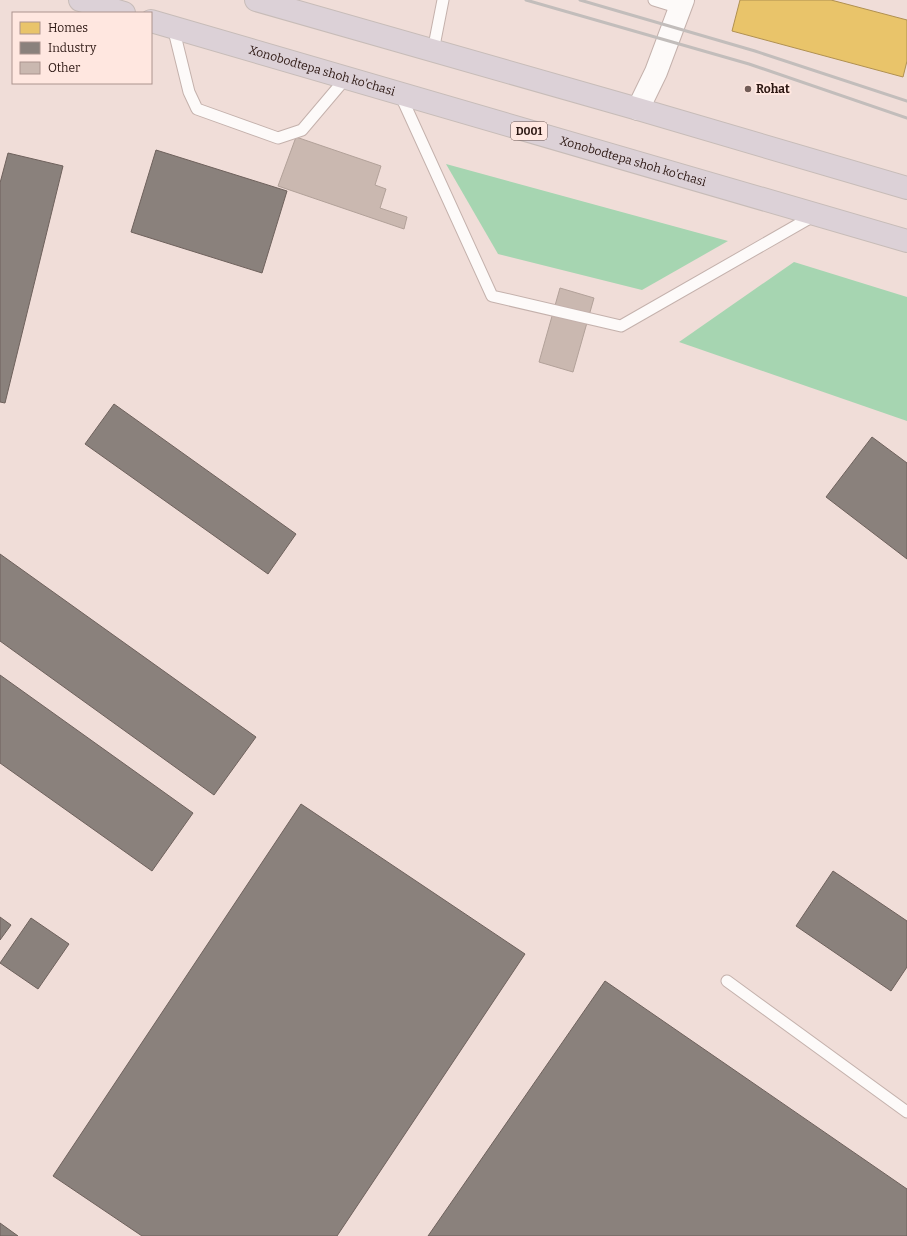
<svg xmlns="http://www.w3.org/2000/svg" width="907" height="1236" font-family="Bitter,serif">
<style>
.green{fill:#a6d5b1}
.homes{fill:#e9c46a;stroke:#b09050}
.industry{fill:#8a817c;stroke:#6e615c}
.building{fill:#cab8b0;stroke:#b2a199}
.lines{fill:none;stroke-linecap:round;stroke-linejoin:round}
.lane-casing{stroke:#c4b1ac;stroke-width:13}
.street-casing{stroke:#c4b1ac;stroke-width:24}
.highway-casing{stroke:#c7bcb8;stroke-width:24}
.lane{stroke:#fdfaf9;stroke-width:11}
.street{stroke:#fdfaf9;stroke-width:22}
.highway{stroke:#dcd1d7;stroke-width:22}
.rail{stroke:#c2bdbb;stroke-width:3}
.poi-dot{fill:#715c57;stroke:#ffe7e0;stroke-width:1.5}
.labels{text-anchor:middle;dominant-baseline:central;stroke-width:4;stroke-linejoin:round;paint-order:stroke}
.shield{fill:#ffe7e0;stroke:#6b5550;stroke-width:1}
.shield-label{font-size:11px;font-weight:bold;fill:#2c1712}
.street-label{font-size:12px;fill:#2c1712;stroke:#ffe7e0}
.poi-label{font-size:12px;font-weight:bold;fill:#2c1712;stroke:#ffe7e0;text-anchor:start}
</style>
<rect width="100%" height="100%" fill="#f0ddd8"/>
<g class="green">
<path d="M 446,164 L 728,241 L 642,290 L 498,254 Z"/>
<path d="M 794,262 L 907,297 L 907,421 L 679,342 Z"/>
</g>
<path class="homes" d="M 740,0 L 831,0 L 907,20 L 907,61 L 903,77 L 732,31 Z"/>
<g class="industry">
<path d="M 156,150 L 287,191 L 262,273 L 131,232 Z"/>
<path d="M 8,153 L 63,166 L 5,403 L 0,402 L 0,183 Z"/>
<path d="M 114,404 L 296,534 L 268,574 L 85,444 Z"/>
<path d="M 872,437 L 907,463 L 907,559 L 826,497 Z"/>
<path d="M 0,554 L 256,737 L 214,795 L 0,641 Z"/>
<path d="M 0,675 L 193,813 L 152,871 L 0,763 Z"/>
<path d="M 301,804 L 525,954 L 337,1236 L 142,1236 L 53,1176 Z"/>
<path d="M 833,871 L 907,921 L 907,967 L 891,991 L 796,926 Z"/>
<path d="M 0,917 L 11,925 L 0,940 Z"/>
<path d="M 31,918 L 69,944 L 38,989 L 0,963 Z"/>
<path d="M 605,981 L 907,1189 L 907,1236 L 428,1236 Z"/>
<path d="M 0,1223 L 18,1236 L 0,1236 Z"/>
</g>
<g class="building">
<path d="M 296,137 L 381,166 L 375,185 L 386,189 L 380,208 L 407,217 L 404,229 L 278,186 Z"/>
<path d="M 560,288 L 594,298 L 573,372 L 539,362 Z"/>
</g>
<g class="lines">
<g class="lane-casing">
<g id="lane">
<path d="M 654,0 L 680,8"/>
<path d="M 173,27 L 189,92 L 197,109 L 278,138 L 302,130 L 346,78"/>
<path d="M 433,51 L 443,0"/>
<path d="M 400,94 L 492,296 L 621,326 L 815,215"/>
<path d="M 727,981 L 907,1112"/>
</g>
</g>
<g class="street-casing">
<path id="street" d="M 638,109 L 656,72 L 683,0"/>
</g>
<g class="highway-casing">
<g id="highway">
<path d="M 80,0 L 124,13"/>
<path d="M 256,0 L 638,109 L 907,188"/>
<path id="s1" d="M 151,21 L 907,241"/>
</g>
</g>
<use href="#lane" class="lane"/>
<use href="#street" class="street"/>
<use href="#highway" class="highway"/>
<g class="rail">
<path d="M 526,0 L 749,64 L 907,118"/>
<path d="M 580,0 L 755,51 L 907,101"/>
</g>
</g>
<circle class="poi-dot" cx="748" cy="89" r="4"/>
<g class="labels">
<rect class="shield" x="511" y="122" width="36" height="18" rx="3"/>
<g class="shield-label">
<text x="529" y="131">D001</text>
</g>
<g class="street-label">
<text stroke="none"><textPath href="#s1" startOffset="178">Xonobodtepa shoh ko'chasi</textPath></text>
<text stroke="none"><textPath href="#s1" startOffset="502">Xonobodtepa shoh ko'chasi</textPath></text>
</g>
<g class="poi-label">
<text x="756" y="89">Rohat</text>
</g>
</g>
<rect x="12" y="12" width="140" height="72" fill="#ffe7e0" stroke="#ab948e"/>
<rect x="20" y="22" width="20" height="12" fill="#e9c46a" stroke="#ab948e"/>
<text x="48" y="32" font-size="12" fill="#2c1712">Homes</text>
<rect x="20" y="42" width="20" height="12" fill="#8a817c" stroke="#ab948e"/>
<text x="48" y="52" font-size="12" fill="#2c1712">Industry</text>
<rect x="20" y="62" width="20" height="12" fill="#cab8b0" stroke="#ab948e"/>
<text x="48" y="72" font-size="12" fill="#2c1712">Other</text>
</svg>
